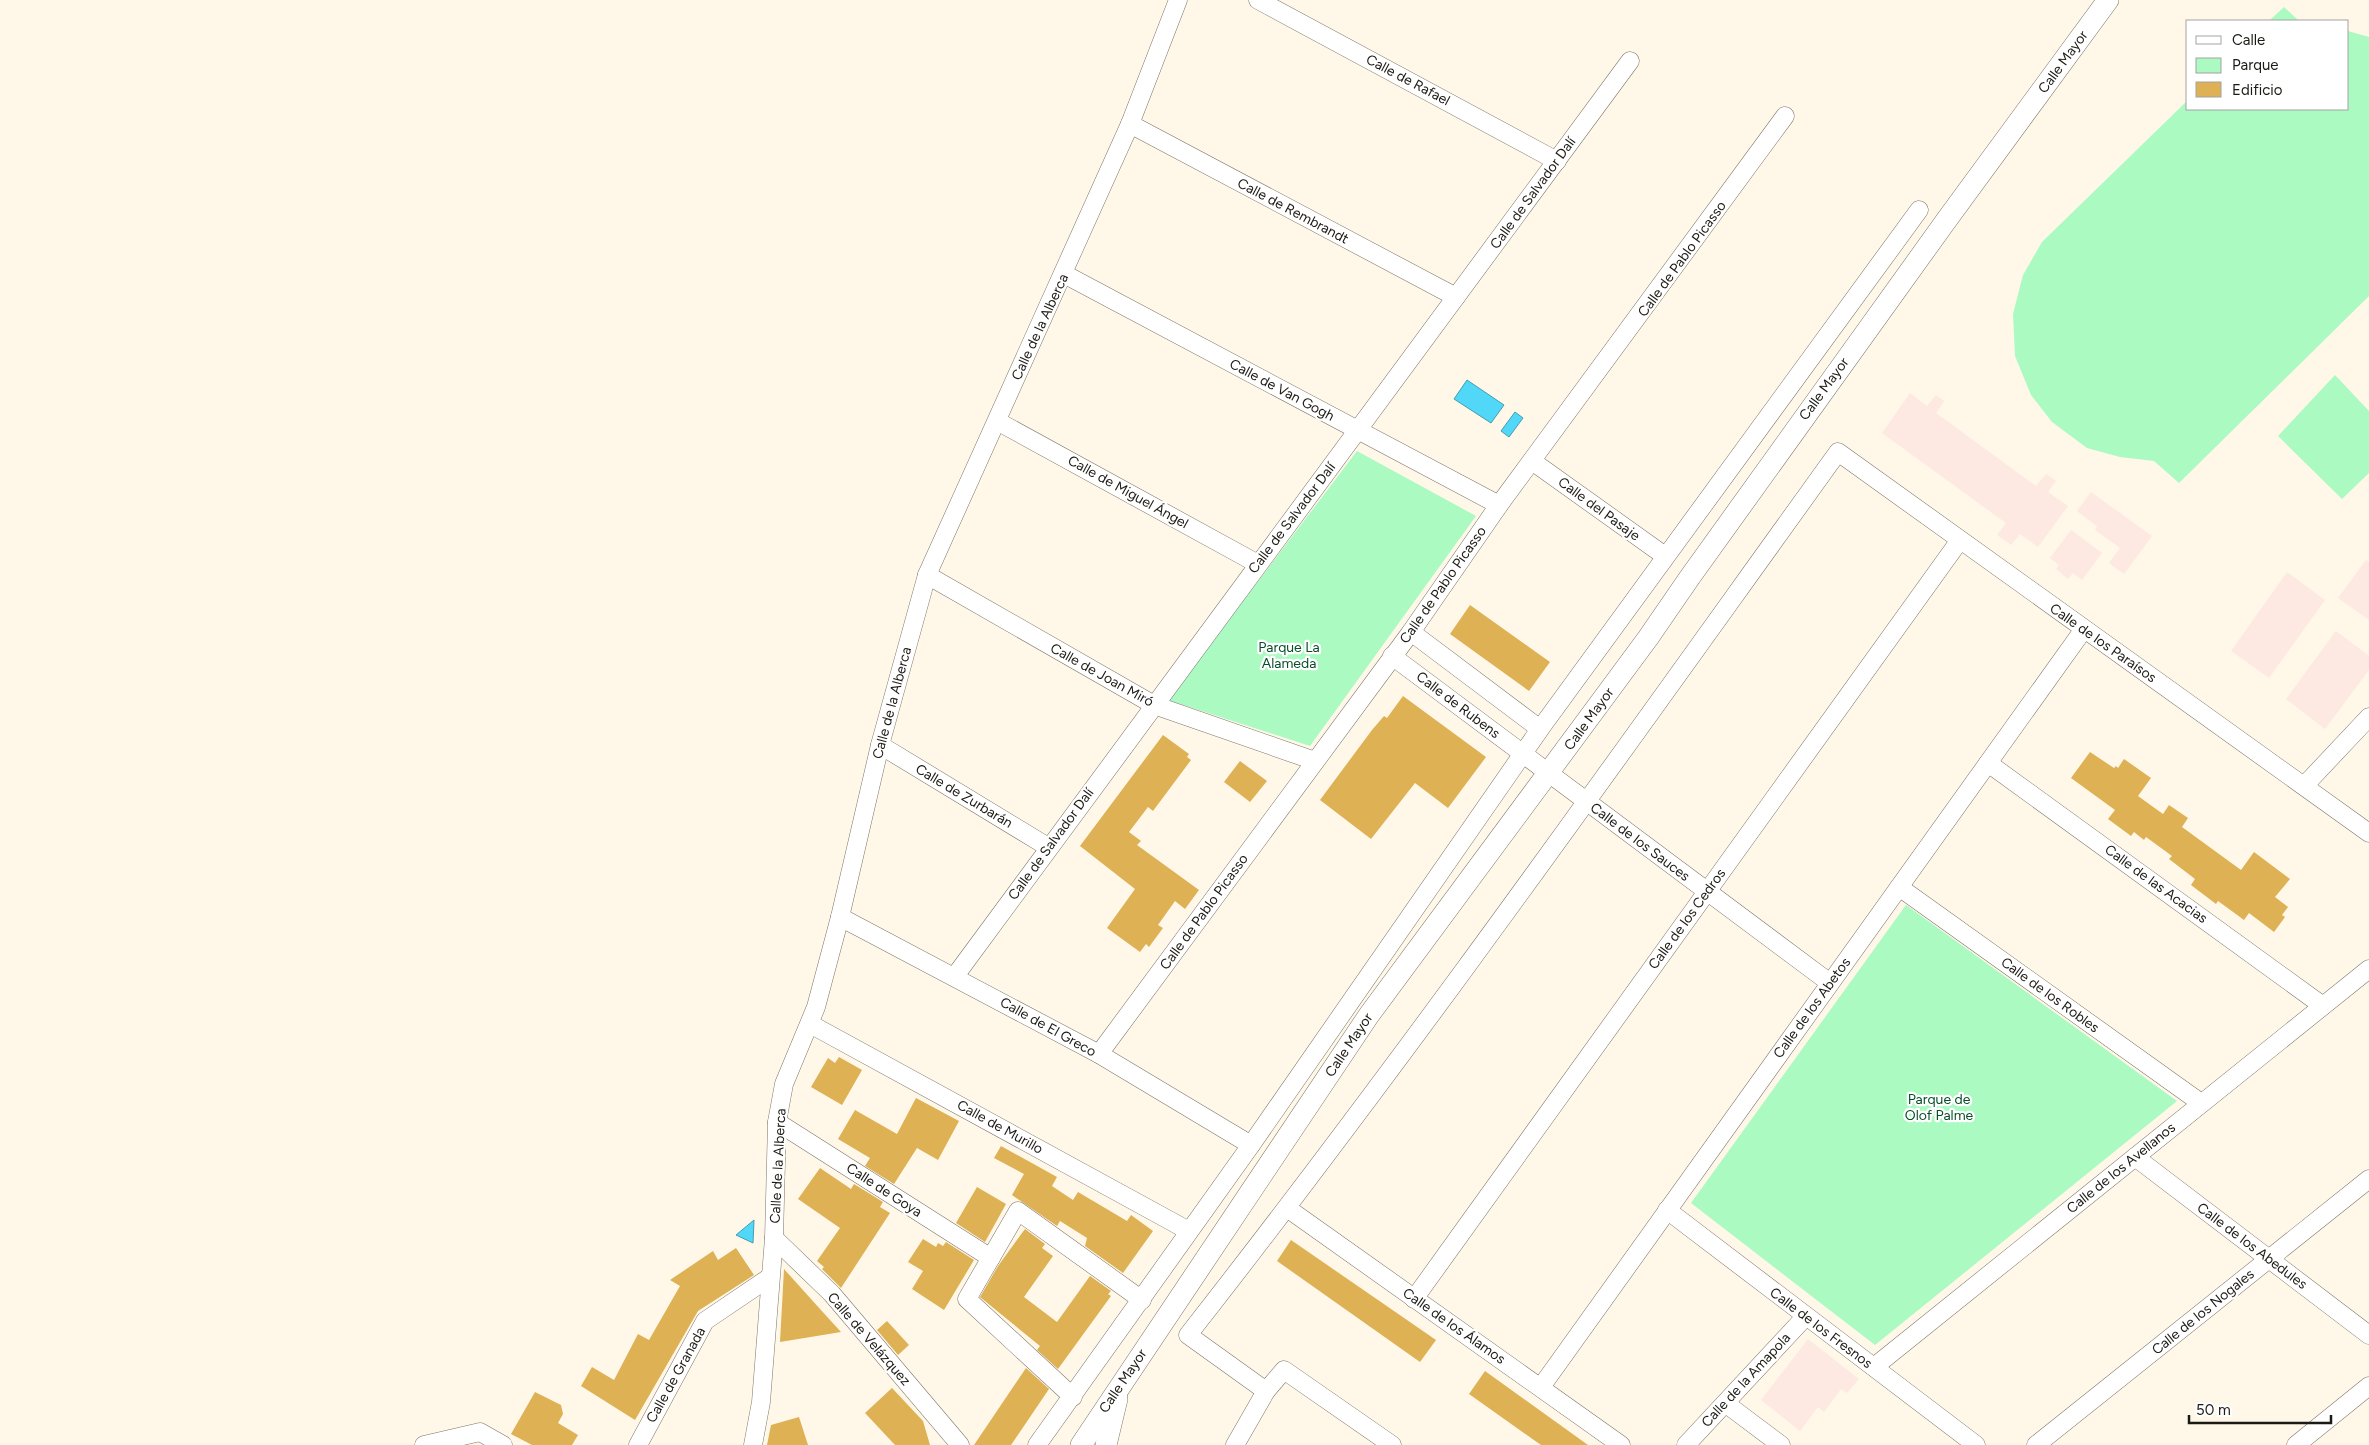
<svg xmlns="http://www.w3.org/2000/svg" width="2369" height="1445" font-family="Figtree,sans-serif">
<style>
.education{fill:#fde9e1}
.green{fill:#abfac2}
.water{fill:#51d7f7;stroke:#419eb3}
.building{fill:#deb154}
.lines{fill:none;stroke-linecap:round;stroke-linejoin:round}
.minor-casing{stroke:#7d7669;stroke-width:19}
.tertiary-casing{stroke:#7d7669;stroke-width:22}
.minor{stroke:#fff;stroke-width:18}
.tertiary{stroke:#fff;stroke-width:21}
.labels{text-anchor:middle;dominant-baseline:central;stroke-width:4.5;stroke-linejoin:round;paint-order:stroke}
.street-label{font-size:14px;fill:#1c1a14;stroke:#fff}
.park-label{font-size:14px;fill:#084e28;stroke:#fff}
</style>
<rect width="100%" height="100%" fill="#fff7e8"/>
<g class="education">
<path d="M 1910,393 L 1927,406 L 1936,395 L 1944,401 L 1936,413 L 2036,486 L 2046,474 L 2056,481 L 2048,492 L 2068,506 L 2038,547 L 2020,534 L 2011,545 L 1997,535 L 2006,523 L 1882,433 Z"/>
<path d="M 2091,492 L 2152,536 L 2124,574 L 2109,563 L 2120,548 L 2095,530 L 2097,526 L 2077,511 Z"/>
<path d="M 2071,530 L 2102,553 L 2082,580 L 2073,573 L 2068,579 L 2056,569 L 2059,565 L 2050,558 Z"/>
<path d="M 2366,560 L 2369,562 L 2369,620 L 2338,598 Z"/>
<path d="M 2287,572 L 2325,600 L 2269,678 L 2231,651 Z"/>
<path d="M 2336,631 L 2369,656 L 2369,670 L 2325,729 L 2286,699 Z"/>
<path d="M 1808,1339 L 1859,1379 L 1847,1393 L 1841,1389 L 1824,1412 L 1818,1407 L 1800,1431 L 1761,1400 Z"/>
</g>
<g class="green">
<path d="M 2284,7 L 2299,21 L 2269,21 Z"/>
<path d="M 2348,31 L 2369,37 L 2369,296 L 2179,483 L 2154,461 L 2120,457 L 2087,448 L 2052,422 L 2031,395 L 2015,356 L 2013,314 L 2023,275 L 2042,242 L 2188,100 L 2188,109 L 2348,109 Z"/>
<path d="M 2335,375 L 2369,411 L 2369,473 L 2342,499 L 2278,436 Z"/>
<path d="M 1357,451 L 1476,516 L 1310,746 L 1168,700 Z"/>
<path d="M 1906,905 L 2177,1101 L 1875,1345 L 1691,1203 Z"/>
</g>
<g class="water">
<path d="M 1467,380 L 1504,405 L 1491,423 L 1454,399 Z"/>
<path d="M 1515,412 L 1523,418 L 1509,437 L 1501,431 Z"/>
<path d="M 754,1220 L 753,1243 L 736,1235 Z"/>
</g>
<g class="building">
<path d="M 1470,605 L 1550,662 L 1529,691 L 1450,634 Z"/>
<path d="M 1403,696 L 1486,757 L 1448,808 L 1415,783 L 1371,839 L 1320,800 L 1372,730 L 1384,716 L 1387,718 Z"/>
<path d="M 1163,735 L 1189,754 L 1187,757 L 1191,760 L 1153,811 L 1148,807 L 1129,832 L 1141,841 L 1137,845 L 1199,890 L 1185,909 L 1175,901 L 1158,925 L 1163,928 L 1149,947 L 1146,944 L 1140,952 L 1107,928 L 1135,889 L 1080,846 Z"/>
<path d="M 2090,752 L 2114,768 L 2116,766 L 2118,768 L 2124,759 L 2151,778 L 2138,796 L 2163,814 L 2169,805 L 2188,818 L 2182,827 L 2241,870 L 2254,852 L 2290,879 L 2275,897 L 2288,907 L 2282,915 L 2285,917 L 2274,932 L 2249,913 L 2244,920 L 2218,901 L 2216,904 L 2191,885 L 2195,879 L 2169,859 L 2172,856 L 2146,837 L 2144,840 L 2134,832 L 2131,836 L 2108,819 L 2115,810 L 2071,778 Z"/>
<path d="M 1240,761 L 1267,781 L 1250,802 L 1224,782 Z"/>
<path d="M 839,1057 L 862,1070 L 842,1105 L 811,1087 L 828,1058 L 835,1063 Z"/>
<path d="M 916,1098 L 959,1121 L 938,1160 L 917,1148 L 894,1184 L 865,1166 L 870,1158 L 838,1139 L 855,1110 L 897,1134 Z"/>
<path d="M 1001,1146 L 1057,1177 L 1052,1186 L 1073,1200 L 1078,1192 L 1127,1221 L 1131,1215 L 1153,1231 L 1123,1273 L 1085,1246 L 1087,1238 L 1060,1221 L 1057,1226 L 1012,1195 L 1024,1174 L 994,1158 Z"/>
<path d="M 820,1168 L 851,1189 L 854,1184 L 883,1202 L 880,1207 L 890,1213 L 841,1288 L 822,1269 L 824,1267 L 817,1261 L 840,1228 L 798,1199 Z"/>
<path d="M 977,1187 L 1006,1204 L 985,1242 L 956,1223 Z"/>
<path d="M 1025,1229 L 1045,1244 L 1042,1248 L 1053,1256 L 1024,1297 L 1057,1322 L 1090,1276 L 1111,1291 L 1108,1294 L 1111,1296 L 1058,1369 L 1037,1350 L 1040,1346 L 980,1297 L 998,1266 Z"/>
<path d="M 923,1239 L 936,1247 L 938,1243 L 943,1246 L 946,1242 L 974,1260 L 944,1310 L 912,1289 L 923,1271 L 908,1262 Z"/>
<path d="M 1291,1240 L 1436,1340 L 1420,1362 L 1277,1261 Z"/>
<path d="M 736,1248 L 754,1275 L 698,1311 L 635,1420 L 581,1386 L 592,1367 L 614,1380 L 638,1334 L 649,1340 L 680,1286 L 670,1280 L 713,1251 L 718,1260 Z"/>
<path d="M 784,1269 L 820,1309 L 841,1332 L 780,1342 Z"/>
<path d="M 887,1321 L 909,1345 L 898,1355 L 877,1330 Z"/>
<path d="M 1026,1368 L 1049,1389 L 1011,1445 L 974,1445 Z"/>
<path d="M 1485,1371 L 1588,1445 L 1541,1445 L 1469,1394 Z"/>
<path d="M 892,1388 L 923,1421 L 930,1445 L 895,1445 L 865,1413 Z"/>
<path d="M 535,1392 L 561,1405 L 563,1414 L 558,1423 L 578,1435 L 572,1445 L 532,1445 L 511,1434 Z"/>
<path d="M 799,1417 L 808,1445 L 767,1445 L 771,1425 Z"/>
</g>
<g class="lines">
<g class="minor-casing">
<g id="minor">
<path d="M 1258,0 L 1557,161"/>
<path d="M 1130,124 L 1456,297"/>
<path d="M 1064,274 L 1499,505"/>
<path d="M 997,421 L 1258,564"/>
<path d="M 1532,461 L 1665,556"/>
<path d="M 927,575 L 1154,705 L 1315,761"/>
<path d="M 1411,632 L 1540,729"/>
<path d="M 1392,656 L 1830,983"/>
<path d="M 880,745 L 1048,847"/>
<path d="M 1988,763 L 2323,1006"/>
<path d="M 2304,786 L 2369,717"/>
<path d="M 1899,887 L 2201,1103"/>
<path d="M 840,917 L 1099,1054 L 1251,1145"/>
<path d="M 955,976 L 1630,61"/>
<path d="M 810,1024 L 1189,1231"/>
<path d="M 1099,1054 L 1411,632 L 1499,505 L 1785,116"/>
<path d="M 777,1122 L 991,1258"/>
<path d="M 2135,1157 L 2369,1335"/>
<path d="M 1287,1208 L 1621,1445"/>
<path d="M 1667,1210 L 1976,1445"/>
<path d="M 774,1238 L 832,1294 L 960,1445"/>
<path d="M 1414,1299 L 1960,540"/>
<path d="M 1874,1367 L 2369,969"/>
<path d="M 1541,1387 L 2084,629"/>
<path d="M 1073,1397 L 967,1299 L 1018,1211 L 1142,1300"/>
<path d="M 1725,1403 L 1781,1445"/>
<path d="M 424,1445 L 480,1432 L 503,1445"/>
<path d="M 638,1445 L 705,1321 L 770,1277"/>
<path d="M 753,1445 L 761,1402 L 774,1238 L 777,1122 L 784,1084 L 816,1007 L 840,917 L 880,745 L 927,575 L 1130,124 L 1178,0"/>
<path d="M 1037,1445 L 1251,1145 L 1540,729 L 1919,210"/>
<path d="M 1235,1445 L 1266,1391"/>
<path d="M 1392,1445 L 1284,1370 L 1266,1391 L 1188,1335 C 1413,1048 1624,749 1838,452 L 2369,833"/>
<path d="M 1686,1445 L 1806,1316"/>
<path d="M 2036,1445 L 2369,1179"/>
<path d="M 2296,1445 L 2369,1386"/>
</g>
</g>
<g class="tertiary-casing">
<g id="tertiary">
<path d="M 1081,1445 L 1369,1015 L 1648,638 L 1690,577 L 1948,218 L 2108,0"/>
<path d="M 1106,1445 L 1117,1399"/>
</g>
</g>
<use href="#minor" class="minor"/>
<use href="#tertiary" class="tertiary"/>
</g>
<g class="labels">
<g class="street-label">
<text transform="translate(2063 62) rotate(-54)">Calle Mayor</text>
<text transform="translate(1408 80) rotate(28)">Calle de Rafael</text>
<text transform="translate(1533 193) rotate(-54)">Calle de Salvador Dalí</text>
<text transform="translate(1293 211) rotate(28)">Calle de Rembrandt</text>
<text transform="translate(1682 259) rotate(-54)">Calle de Pablo Picasso</text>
<text transform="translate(1040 327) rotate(-65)">Calle de la Alberca</text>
<text transform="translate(1824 389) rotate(-54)">Calle Mayor</text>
<text transform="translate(1282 390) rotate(28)">Calle de Van Gogh</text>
<text transform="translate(1128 492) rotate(29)">Calle de Miguel Ángel</text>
<text transform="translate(1599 509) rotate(36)">Calle del Pasaje</text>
<text transform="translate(1292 518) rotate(-53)">Calle de Salvador Dalí</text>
<text transform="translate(1443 585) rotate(-55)">Calle de Pablo Picasso</text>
<text transform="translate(2103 643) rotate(35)">Calle de los Paraísos</text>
<text transform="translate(1102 675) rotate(29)">Calle de Joan Miró</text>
<text transform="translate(892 703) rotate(-75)">Calle de la Alberca</text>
<text transform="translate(1458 705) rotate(37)">Calle de Rubens</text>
<text transform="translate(1589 719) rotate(-54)">Calle Mayor</text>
<text transform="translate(964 796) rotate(31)">Calle de Zurbarán</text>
<text transform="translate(1640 842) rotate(37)">Calle de los Sauces</text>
<text transform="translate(1051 844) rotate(-54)">Calle de Salvador Dalí</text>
<text transform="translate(2156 884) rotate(36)">Calle de las Acacias</text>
<text transform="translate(1204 912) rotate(-54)">Calle de Pablo Picasso</text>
<text transform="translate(1687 919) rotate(-54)">Calle de los Cedros</text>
<text transform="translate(2050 995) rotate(36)">Calle de los Robles</text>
<text transform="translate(1812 1008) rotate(-54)">Calle de los Abetos</text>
<text transform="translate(1048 1027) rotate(29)">Calle de El Greco</text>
<text transform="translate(1349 1045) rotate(-56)">Calle Mayor</text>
<text transform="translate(1000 1127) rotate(29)">Calle de Murillo</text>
<text transform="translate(778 1166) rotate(-87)">Calle de la Alberca</text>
<text transform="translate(2121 1168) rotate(-39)">Calle de los Avellanos</text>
<text transform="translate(884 1190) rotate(33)">Calle de Goya</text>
<text transform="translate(2252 1246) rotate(37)">Calle de los Abedules</text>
<text transform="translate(2203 1312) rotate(-39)">Calle de los Nogales</text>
<text transform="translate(1454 1326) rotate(35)">Calle de los Álamos</text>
<text transform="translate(1821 1328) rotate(37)">Calle de los Fresnos</text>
<text transform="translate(869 1339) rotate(49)">Calle de Velázquez</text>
<text transform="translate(676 1375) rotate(-61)">Calle de Granada</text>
<text transform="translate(1746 1380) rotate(-47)">Calle de la Amapola</text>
<text transform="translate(1123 1381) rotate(-56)">Calle Mayor</text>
</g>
<g class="park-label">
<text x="1289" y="647">Parque La<tspan x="1289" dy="16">Alameda</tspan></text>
<text x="1939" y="1099">Parque de<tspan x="1939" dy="16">Olof Palme</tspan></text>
</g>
</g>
<rect x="2186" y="20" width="162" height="90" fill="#ffffff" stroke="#a4a3a1"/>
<rect x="2196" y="36" width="25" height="8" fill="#ffffff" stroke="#a4a3a1"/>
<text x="2232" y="45" font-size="15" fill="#1c1a14">Calle</text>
<rect x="2196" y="58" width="25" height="15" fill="#abfac2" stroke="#a4a3a1"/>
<text x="2232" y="70" font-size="15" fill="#1c1a14">Parque</text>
<rect x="2196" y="82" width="25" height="15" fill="#deb154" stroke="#a4a3a1"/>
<text x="2232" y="95" font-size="15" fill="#1c1a14">Edificio</text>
<path d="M2189 1415v8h142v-8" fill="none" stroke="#1c1a14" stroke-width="2.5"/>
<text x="2196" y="1415" font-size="15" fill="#1c1a14" stroke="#ffffff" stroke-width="4" paint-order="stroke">50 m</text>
</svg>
